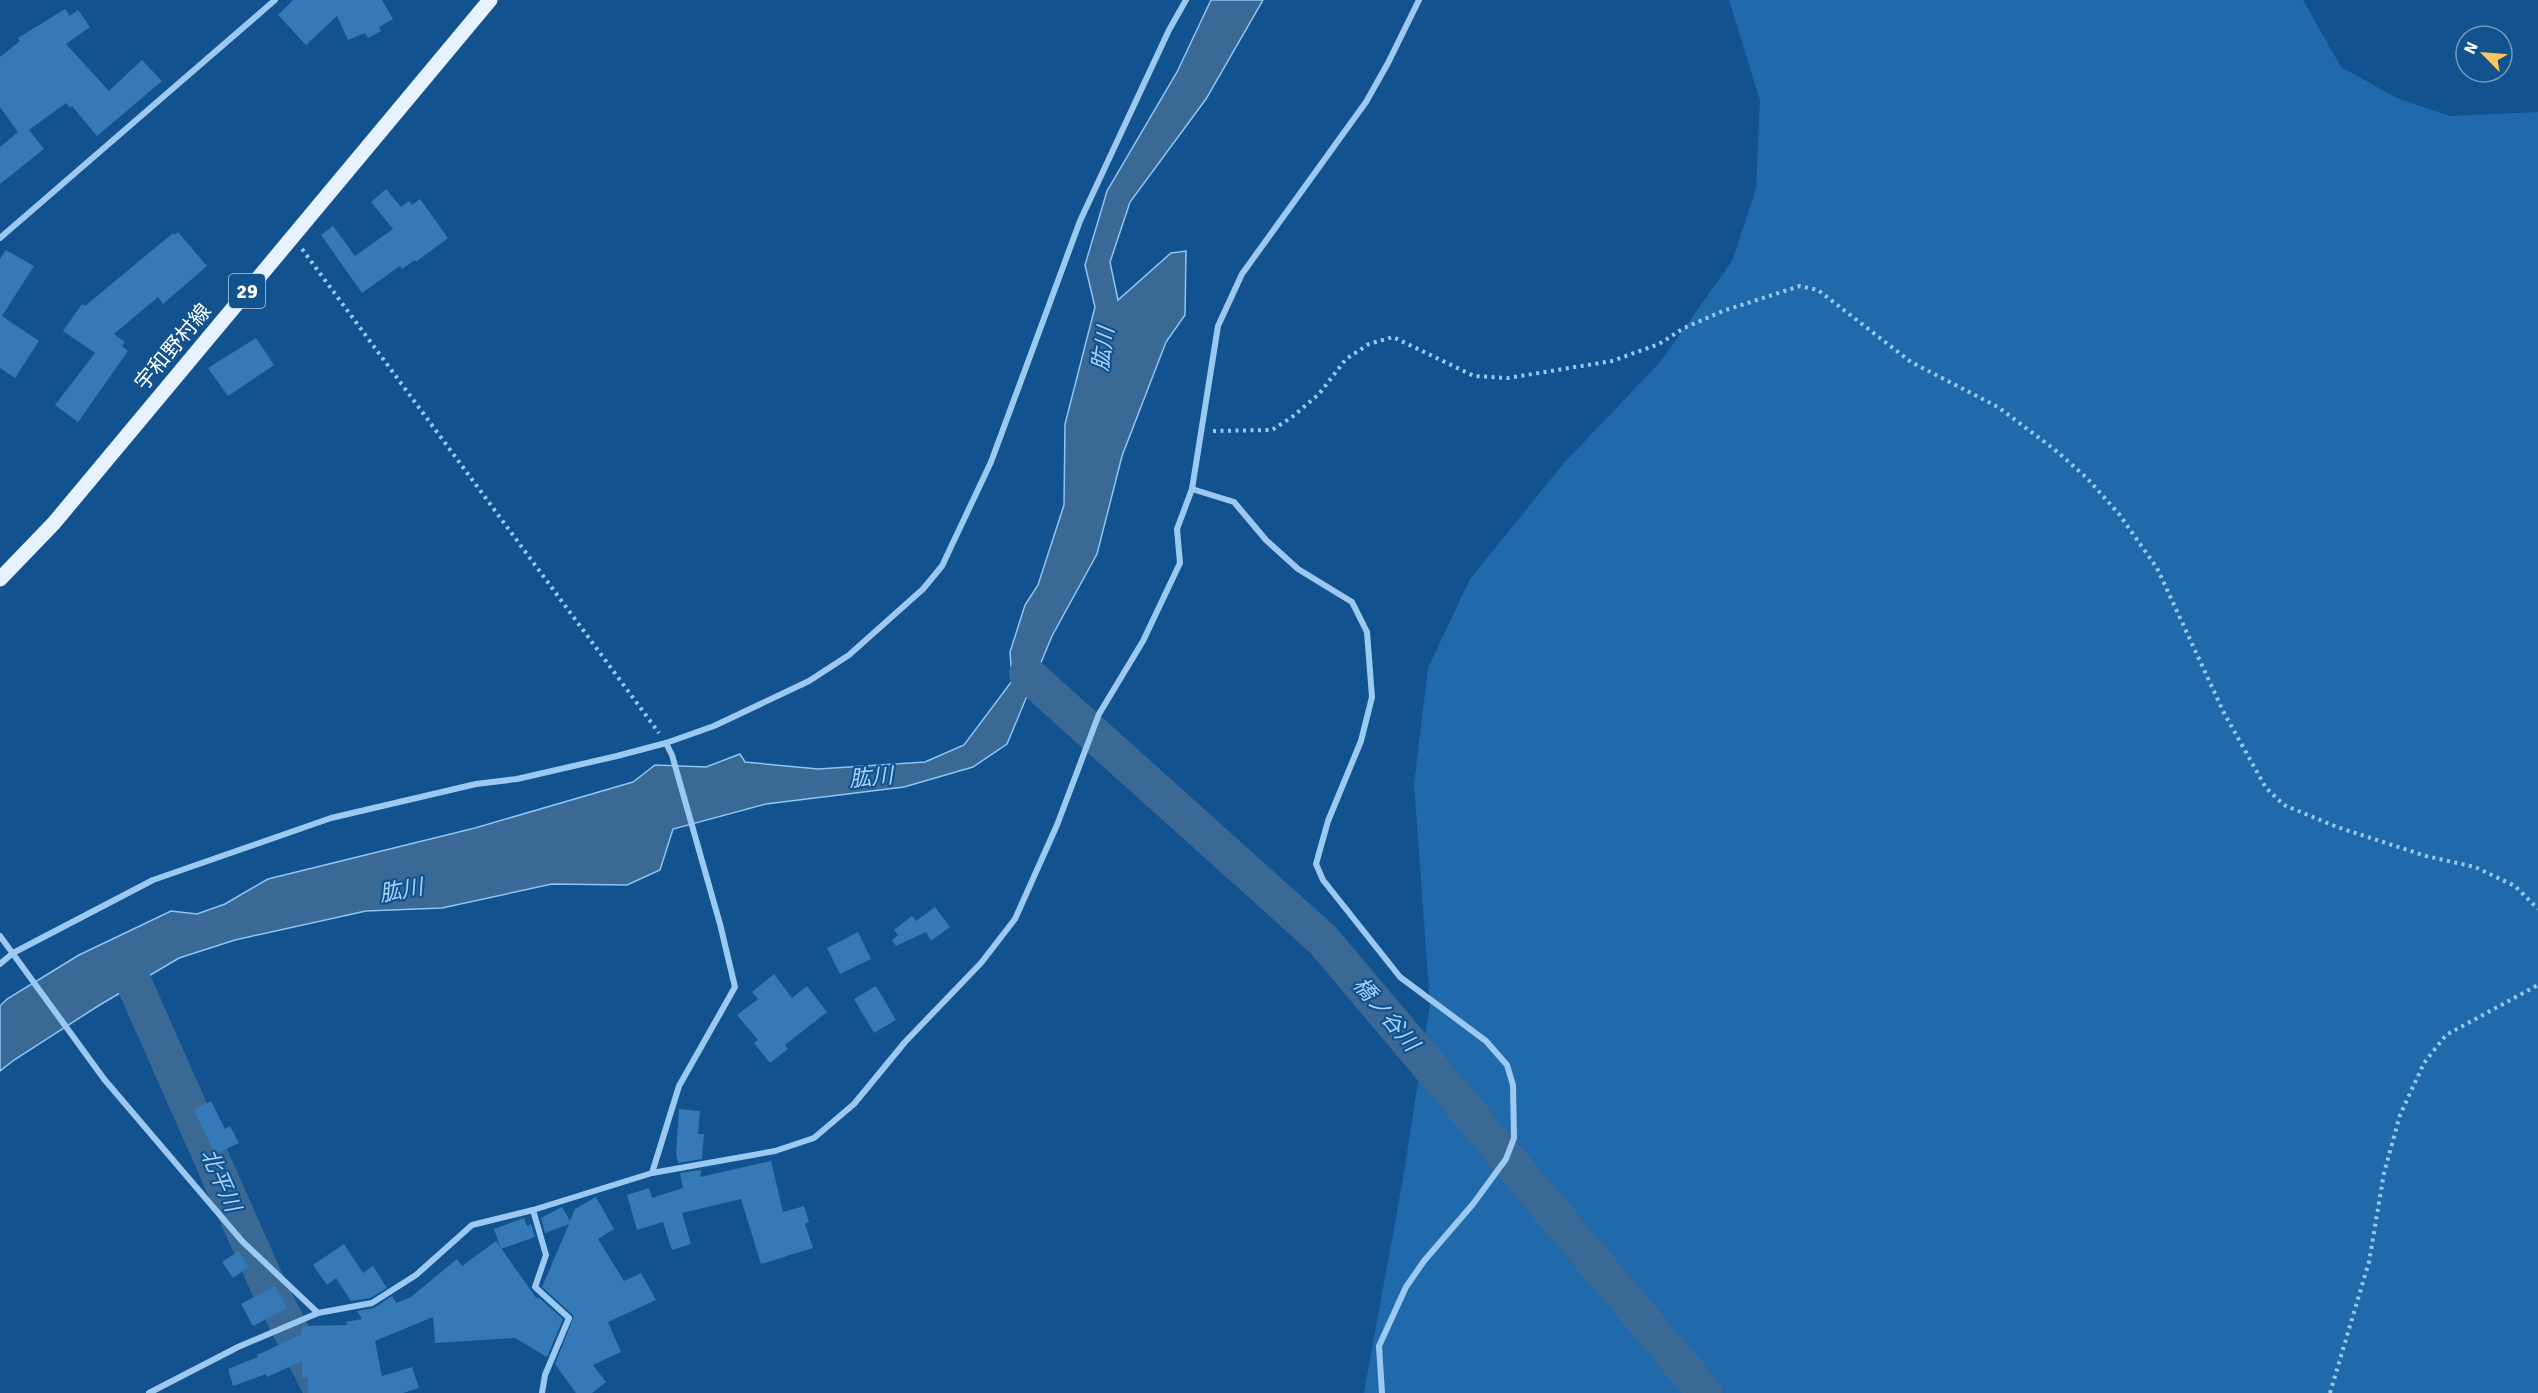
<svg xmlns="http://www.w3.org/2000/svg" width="2538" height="1393" font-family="Signika,'Noto Sans JP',sans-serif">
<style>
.green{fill:#206aac}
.water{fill:#3a6995;stroke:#8dc5f5;stroke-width:1.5}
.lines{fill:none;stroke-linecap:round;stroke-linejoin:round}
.river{stroke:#3a6995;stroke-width:36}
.building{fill:#3579b6}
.path{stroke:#9bc9f2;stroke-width:4;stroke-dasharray:3 4.5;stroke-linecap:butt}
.minor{stroke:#9bc9f2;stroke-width:6}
.primary{stroke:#e6f2ff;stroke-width:15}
.labels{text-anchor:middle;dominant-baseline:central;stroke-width:4.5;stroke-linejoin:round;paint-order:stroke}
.shield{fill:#12528e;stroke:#b8cbdd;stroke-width:1.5}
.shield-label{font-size:20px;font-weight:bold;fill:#fff}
.street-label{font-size:21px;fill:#fff;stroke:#12528e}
.water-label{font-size:22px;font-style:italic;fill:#a7d3f9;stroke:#12528e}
</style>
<rect width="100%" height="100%" fill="#12528e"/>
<path class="green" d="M 1729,0 L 2303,0 L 2341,67 L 2397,98 L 2450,116 L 2538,112 L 2538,1393 L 1364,1393 L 1403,1179 L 1430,1004 L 1414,784 L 1428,668 L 1470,579 L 1564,463 L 1661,361 L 1732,261 L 1756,189 L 1760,100 Z"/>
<path class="water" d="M 1211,0 L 1263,0 L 1206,99 L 1130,202 L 1110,262 L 1118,300 L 1171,253 L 1186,251 L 1185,315 L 1166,342 L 1122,456 L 1097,554 L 1052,636 L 1007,744 L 973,767 L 904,787 L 766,804 L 673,829 L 660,870 L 627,885 L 552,884 L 442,908 L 366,911 L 235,940 L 179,958 L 98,1006 L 14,1060 L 0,1071 L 0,1006 L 7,999 L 79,955 L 171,911 L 197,914 L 225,904 L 268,879 L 475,828 L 633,782 L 655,765 L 706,767 L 740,754 L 745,762 L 818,769 L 925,762 L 964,745 L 1012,681 L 1010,652 L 1025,605 L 1038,585 L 1064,505 L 1065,424 L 1095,307 L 1085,265 L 1107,191 L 1177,72 Z"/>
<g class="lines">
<g class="river">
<path d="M 1027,674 L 1323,940 L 1705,1393"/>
<path d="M 126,965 L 269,1288 L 323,1393"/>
</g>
</g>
<g class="building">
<path d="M 293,0 L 382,0 L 393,19 L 379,27 L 381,31 L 368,38 L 365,33 L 348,40 L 337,16 L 306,45 L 278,15 Z"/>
<path d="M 65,9 L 70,16 L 78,10 L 90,27 L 66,44 L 109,91 L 142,60 L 162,81 L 97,136 L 72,106 L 70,108 L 66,103 L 29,130 L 44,149 L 0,184 L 0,147 L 18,132 L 0,107 L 0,57 L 20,41 L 18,38 Z"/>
<path d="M 386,189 L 401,207 L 409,201 L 412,205 L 420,199 L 448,238 L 416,262 L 415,260 L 402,269 L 400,266 L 362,293 L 321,235 L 333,226 L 355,256 L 393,229 L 371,202 Z"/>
<path d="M 178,232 L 207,266 L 163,304 L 158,297 L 114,334 L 125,342 L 122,346 L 128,351 L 78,422 L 55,405 L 95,353 L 63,331 L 82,304 L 85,306 L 173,233 L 174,235 Z"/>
<path d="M 6,250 L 34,266 L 2,316 L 39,341 L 15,378 L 0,368 L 0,259 Z"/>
<path d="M 256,338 L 274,365 L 228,396 L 208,368 Z"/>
<path d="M 935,907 L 950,927 L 931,941 L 926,932 L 896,946 L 892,940 L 898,935 L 894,930 L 912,916 L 916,921 Z"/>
<path d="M 858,932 L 871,959 L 840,974 L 827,948 Z"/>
<path d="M 774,974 L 792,998 L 807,986 L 827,1012 L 785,1045 L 788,1049 L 770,1063 L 754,1043 L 758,1040 L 737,1015 L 758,999 L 752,992 Z"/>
<path d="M 876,986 L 896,1020 L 874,1033 L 854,999 Z"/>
<path d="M 211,1101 L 225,1129 L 230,1126 L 239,1143 L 215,1154 L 194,1110 Z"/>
<path d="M 679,1109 L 700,1111 L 698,1134 L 704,1134 L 702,1159 L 678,1163 L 676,1153 Z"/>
<path d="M 771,1161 L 783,1212 L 804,1206 L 809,1222 L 805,1224 L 813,1248 L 761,1264 L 741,1199 L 682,1213 L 691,1244 L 672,1250 L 663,1222 L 637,1230 L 627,1195 L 649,1188 L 652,1198 L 683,1188 L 680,1173 L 701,1170 L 700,1177 Z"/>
<path d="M 596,1197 L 614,1229 L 598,1239 L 624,1281 L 641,1273 L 656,1300 L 608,1322 L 621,1352 L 593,1365 L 606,1382 L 592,1393 L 576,1393 L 555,1364 L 574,1316 L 542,1287 L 569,1224 L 545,1233 L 541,1218 L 562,1207 L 570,1221 L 575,1209 Z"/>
<path d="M 524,1218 L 527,1226 L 531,1224 L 535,1237 L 501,1249 L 494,1229 Z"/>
<path d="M 496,1241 L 537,1299 L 538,1297 L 563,1319 L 547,1357 L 515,1338 L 435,1343 L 433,1317 L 375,1341 L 382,1376 L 412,1367 L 419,1388 L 403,1393 L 308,1393 L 308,1377 L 302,1377 L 302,1361 L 267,1377 L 266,1374 L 233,1386 L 228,1369 L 258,1357 L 257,1355 L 302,1334 L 302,1326 L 347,1325 L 346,1322 L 362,1319 L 357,1311 L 374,1308 L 392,1296 L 396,1303 L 411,1297 L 457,1259 L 462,1266 Z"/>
<path d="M 344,1244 L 363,1273 L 373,1266 L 387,1288 L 370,1298 L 351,1301 L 336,1278 L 327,1285 L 313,1265 Z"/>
<path d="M 239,1251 L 249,1267 L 233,1278 L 222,1262 Z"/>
<path d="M 275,1286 L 287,1308 L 253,1326 L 241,1304 Z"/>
</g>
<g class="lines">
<g class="path">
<path d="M 302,249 L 659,733"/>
<path d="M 1213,431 L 1272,430 L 1292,417 L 1319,394 L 1346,359 L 1369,344 L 1393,337 L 1474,376 L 1508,378 L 1612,361 L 1659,344 L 1684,328 L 1723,311 L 1800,286 L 1818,290 L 1911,362 L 1998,407 L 2054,449 L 2087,478 L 2119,514 L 2157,568 L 2224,713 L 2266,788 L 2284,805 L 2337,827 L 2426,856 L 2475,867 L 2515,886 L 2538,909"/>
<path d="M 2330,1393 L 2369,1262 L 2384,1173 L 2400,1115 L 2424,1063 L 2446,1035 L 2538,985"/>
</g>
<g class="minor">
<path d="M 0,238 L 275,0"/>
<path d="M 1192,489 L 1234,502 L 1266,540 L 1298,569 L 1352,602 L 1367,632 L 1372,697 L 1361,741 L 1328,821 L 1316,864 L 1323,880 L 1400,977 L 1486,1041 L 1507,1065 L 1513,1085 L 1514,1138 L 1506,1159 L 1473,1204 L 1424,1261 L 1406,1287 L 1379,1346 L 1382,1393"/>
<path d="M 0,936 L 104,1079 L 242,1241 L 318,1313"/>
<path d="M 0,964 L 13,953 L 153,880 L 331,818 L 476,784 L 517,779 L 617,756 L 666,743 L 714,726 L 809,681 L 849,655 L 923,589 L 942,566 L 991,462 L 1080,221 L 1169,30 L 1186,0"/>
<path d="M 652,1173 L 679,1086 L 735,987 L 720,924 L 672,755 L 666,743"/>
<path d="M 533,1210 L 546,1255 L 535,1287 L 569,1318 L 545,1375 L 542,1393"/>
<path d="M 149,1393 L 238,1347 L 318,1313 L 372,1303 L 416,1275 L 472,1225 L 533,1210 L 652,1173 L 775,1151 L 814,1138 L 854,1104 L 905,1042 L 981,963 L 1015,919 L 1057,825 L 1099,714 L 1143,641 L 1180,563 L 1177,529 L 1192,489 L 1218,326 L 1242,274 L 1366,102 L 1388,63 L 1419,0"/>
</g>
<path class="primary" d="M 0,579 L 54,523 L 490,0"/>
</g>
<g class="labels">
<rect class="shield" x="229" y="274" width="36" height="34" rx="4.5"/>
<g class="shield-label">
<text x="247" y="291">29</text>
</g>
<g class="street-label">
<text transform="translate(173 347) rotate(-50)">宇和野村線</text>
</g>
<g class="water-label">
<text transform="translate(1103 349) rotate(-82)">肱川</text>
<text transform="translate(871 777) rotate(-5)">肱川</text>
<text transform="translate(401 890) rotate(-10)">肱川</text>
<text transform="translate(1386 1014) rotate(50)">橋ノ谷川</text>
<text transform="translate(221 1180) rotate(66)">北平川</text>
</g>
</g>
<g transform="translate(2484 54) rotate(295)"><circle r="28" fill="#12528e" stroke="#7197bb" stroke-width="1.5"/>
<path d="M0-4.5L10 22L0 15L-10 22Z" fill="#ffc35c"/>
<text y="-9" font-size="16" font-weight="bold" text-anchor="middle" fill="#ffffff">N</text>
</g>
</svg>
